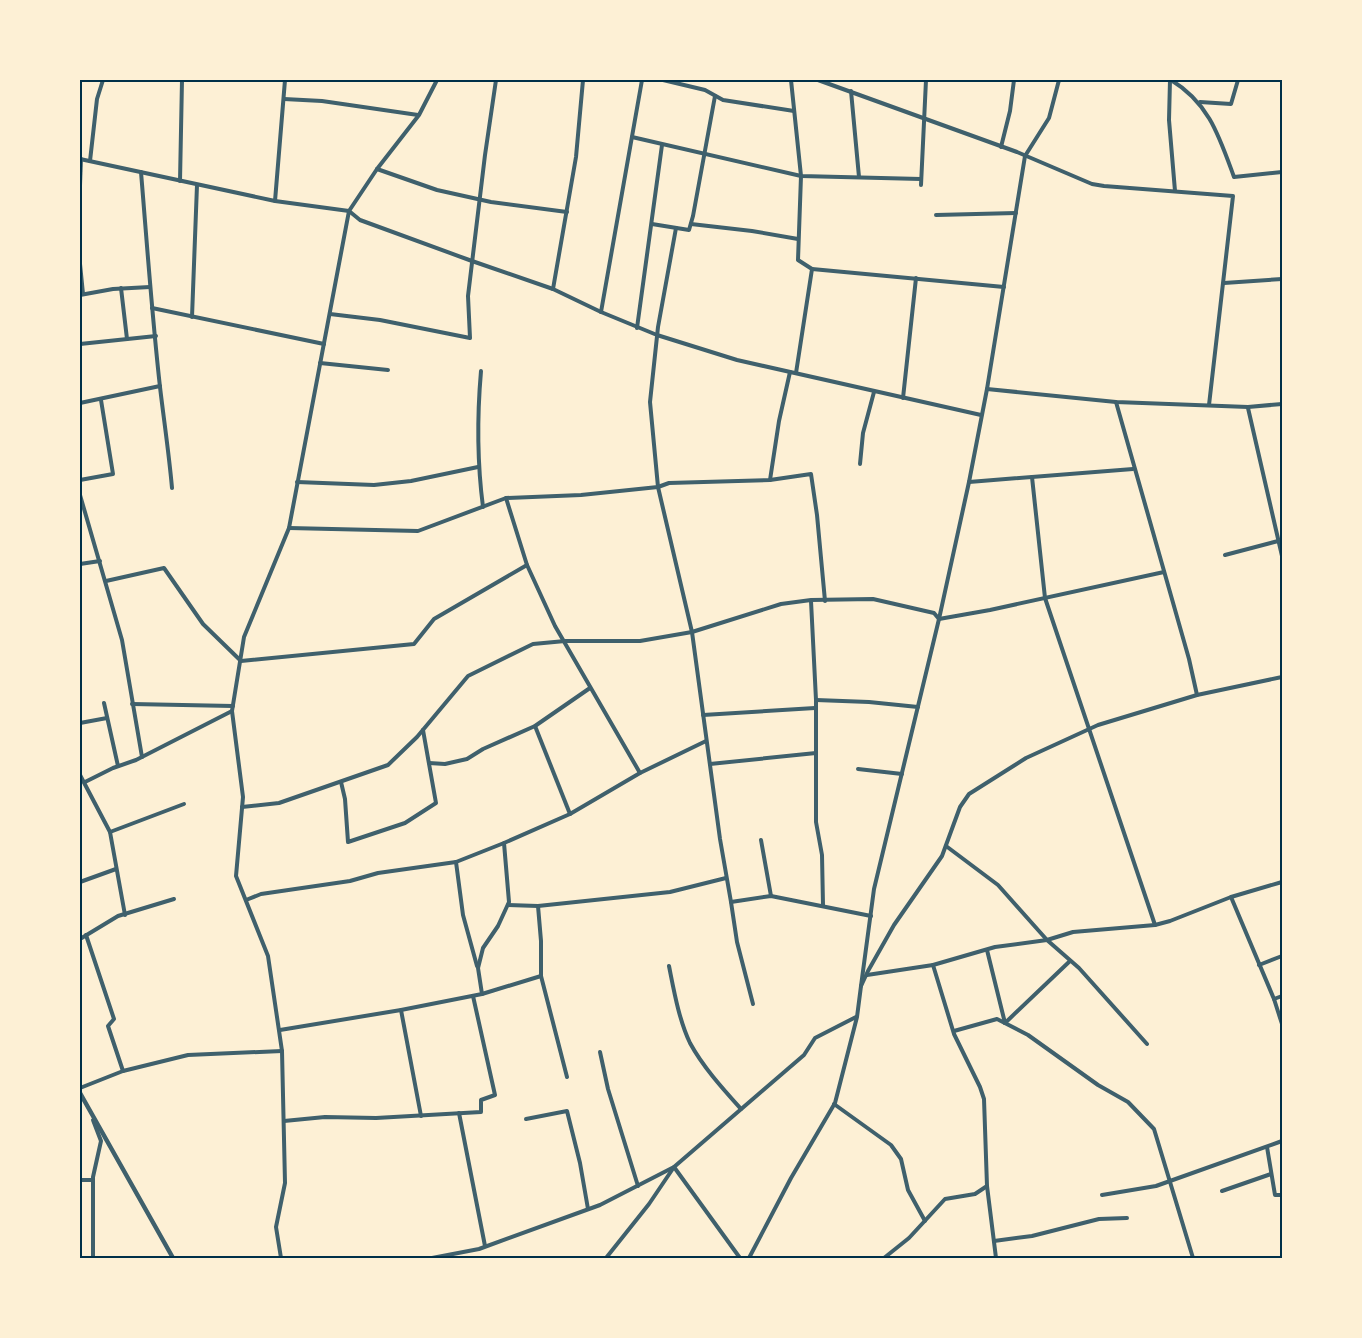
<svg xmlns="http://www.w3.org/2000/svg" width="1362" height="1338" font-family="Commissioner,sans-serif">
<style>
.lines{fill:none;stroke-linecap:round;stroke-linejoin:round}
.minor{stroke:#3f606c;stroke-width:4}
.tertiary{stroke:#3f606c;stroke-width:4.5}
.neatline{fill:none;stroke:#003049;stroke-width:2}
</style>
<rect width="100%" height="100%" fill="#fdf0d5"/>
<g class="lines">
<g class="minor">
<path d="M 663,80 L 705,90 L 723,100 L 794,111"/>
<path d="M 791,80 L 801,176 L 798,260 L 812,269 L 796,373"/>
<path d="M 818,80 L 1017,152 L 1092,184 L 1104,186 L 1233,196 L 1209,405"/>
<path d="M 1170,80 L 1169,120 L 1175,191"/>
<path d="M 1171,80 C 1209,103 1219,136 1234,177 L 1282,172"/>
<path d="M 851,91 L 859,177"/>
<path d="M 284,99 L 322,101 L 418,115"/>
<path d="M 1200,102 L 1231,104 L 1238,80"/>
<path d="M 632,137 L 801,176 L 921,179"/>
<path d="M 1001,147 L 1010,111 L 1014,80"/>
<path d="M 80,159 L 275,201 L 349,211 L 360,220 L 472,261 L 553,289 L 601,312 L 657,335 L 737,360 L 981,415"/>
<path d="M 90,161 L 97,99 L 103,80"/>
<path d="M 377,169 L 437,190 L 491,202 L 567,212"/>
<path d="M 141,172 C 147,244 152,316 160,387 C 164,421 169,454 172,488"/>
<path d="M 180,181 L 182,80"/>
<path d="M 80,185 L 81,159"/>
<path d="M 921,185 L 926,80"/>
<path d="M 275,201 L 285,80"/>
<path d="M 936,215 L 1016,213"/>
<path d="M 652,224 L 689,230 L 693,216 L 715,96"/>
<path d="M 691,224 L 752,231 L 798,239"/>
<path d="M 676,228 L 658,327 L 650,402 L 658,487 L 692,632 L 720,839 L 731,902 L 771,896 L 871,916"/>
<path d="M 80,264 L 83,294"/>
<path d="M 812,269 L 1004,287"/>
<path d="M 1224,283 L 1282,279"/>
<path d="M 121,288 L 127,339"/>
<path d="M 553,289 L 576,157 L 583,80"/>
<path d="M 80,295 L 113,289 L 150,287"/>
<path d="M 152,308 L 324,344"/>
<path d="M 601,312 L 642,80"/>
<path d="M 330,314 L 380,320 L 470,338 L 468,296 L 485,155 L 496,80"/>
<path d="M 192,317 L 197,185"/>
<path d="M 637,328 L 662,145"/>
<path d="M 80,344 L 156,336"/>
<path d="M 320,363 L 388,370"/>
<path d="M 481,371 C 477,417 477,461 483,507"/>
<path d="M 987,389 L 1116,402 L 1248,407 L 1282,404"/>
<path d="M 903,398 L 916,278"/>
<path d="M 1116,402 L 1189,659 L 1197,695"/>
<path d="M 80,403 L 160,386"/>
<path d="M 1248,408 L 1282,556"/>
<path d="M 860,464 L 863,433 L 874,392"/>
<path d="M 1032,477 L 1045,598 L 1155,925"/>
<path d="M 80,480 L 113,474 L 101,400"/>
<path d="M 770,480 L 779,421 L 790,372"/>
<path d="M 297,482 L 374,485 L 411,481 L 478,467"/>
<path d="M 969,482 L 1133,469"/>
<path d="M 80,495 L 122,640 L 142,757"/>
<path d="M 506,498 L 527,565 L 555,626 L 640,773"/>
<path d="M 289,528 L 418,531 L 506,498 L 581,495 L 658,487 L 669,483 L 770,480 L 811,474 L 817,515 L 825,601"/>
<path d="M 1225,555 L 1282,540"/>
<path d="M 80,564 L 100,561"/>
<path d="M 106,581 L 164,568 L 203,624 L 241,661 L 414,644 L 434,619 L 527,565"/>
<path d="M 811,601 L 816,700 L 816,822 L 822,855 L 823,905"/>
<path d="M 816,700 L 869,702 L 918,707"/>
<path d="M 104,703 L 118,766"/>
<path d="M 132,704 L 233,706"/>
<path d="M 703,715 L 815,708"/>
<path d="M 80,723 L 107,718"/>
<path d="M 535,726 L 570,814"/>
<path d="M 429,763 L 445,764 L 467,759 L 483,749 L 535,726 L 590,688"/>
<path d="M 710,764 L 816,753"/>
<path d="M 858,769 L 902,774"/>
<path d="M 80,775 L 110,832 L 125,915"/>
<path d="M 85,782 L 113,768 L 136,760 L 232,711"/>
<path d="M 341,782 L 345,799 L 348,842 L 405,823 L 436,803 L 423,730"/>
<path d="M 242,807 L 279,803 L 388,765 L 417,737 L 468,676 L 533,644 L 565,641 L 640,641 L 692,632 L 781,604 L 811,600 L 873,599 L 934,613 L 939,619 L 990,610 L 1164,572"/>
<path d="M 110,832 L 184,804"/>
<path d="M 761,840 L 771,896"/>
<path d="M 946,846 L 998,885 L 1047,940 L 1079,968 L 1147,1044"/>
<path d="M 456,862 L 463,915 L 477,966"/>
<path d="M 80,882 L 116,869"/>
<path d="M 1231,897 L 1274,999 L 1282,1024"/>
<path d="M 246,900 L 261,894 L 350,881 L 378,873 L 456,862 L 504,843"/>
<path d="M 731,902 L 737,942 L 753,1004"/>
<path d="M 508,905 L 538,906 L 670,892 L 726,878"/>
<path d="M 538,906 L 541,941 L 541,976 L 567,1077"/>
<path d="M 86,935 L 114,1019 L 108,1026 L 123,1071"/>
<path d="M 80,939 L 118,916 L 174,899"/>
<path d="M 987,950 L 1005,1023"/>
<path d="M 1259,965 L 1282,956"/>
<path d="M 669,966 C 674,991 679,1020 690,1043 C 703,1067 723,1089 741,1109"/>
<path d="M 867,975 L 933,965"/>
<path d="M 861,986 L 874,889 L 939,619 L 969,482 L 987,389 L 1025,156 L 1049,118 L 1059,80"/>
<path d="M 482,994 L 541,976"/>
<path d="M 1274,999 L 1282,996"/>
<path d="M 401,1010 L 421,1116"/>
<path d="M 1005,1023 L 1070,961"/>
<path d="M 280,1030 L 401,1010 L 482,994 L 478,968 L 483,948 L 498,926 L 509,902 L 504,843 L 570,814 L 640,773 L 706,741"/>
<path d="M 954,1031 L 997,1019 L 1028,1035 L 1098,1085 L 1128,1102 L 1154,1129 L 1193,1258"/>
<path d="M 600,1052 L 608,1089 L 638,1186"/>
<path d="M 80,1088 L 123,1071 L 188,1055 L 282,1051"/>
<path d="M 834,1104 L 891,1145 L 901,1159 L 908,1190 L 925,1221"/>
<path d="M 459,1113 L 485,1246"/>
<path d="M 526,1119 L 567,1111 L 580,1163 L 588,1209"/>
<path d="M 284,1121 L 325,1117 L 376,1118 L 481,1112 L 481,1100 L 495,1095 L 473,996"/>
<path d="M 1267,1147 L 1275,1195 L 1282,1195"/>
<path d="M 80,1180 L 93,1180"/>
<path d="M 987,1186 L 996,1258"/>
<path d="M 1222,1191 L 1271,1174"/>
<path d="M 1102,1195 L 1156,1186 L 1282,1141"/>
<path d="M 994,1241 L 1032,1236 L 1099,1219 L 1127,1218"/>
<path d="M 93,1258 L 93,1177 L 101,1141 L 93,1120"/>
<path d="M 281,1258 L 276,1227 L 285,1183 L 282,1051 L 268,956 L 236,876 L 243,797 L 232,711 L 244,637 L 289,528 L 349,211 L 377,169 L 419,115 L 437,80"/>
<path d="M 432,1258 L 479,1249 L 600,1205 L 674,1167 L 804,1055 L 815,1038 L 856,1017"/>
<path d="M 606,1258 L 649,1204 L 674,1167 L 740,1258"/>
<path d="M 749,1258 L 791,1178 L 835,1103 L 857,1017 L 861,986 L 868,971 L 894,925 L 942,856 L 960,807 L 969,794 L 1026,758 L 1098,725 L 1197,695 L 1282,677"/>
<path d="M 884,1258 L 909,1238 L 945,1199 L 975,1194 L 987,1186 L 984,1099 L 980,1087 L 954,1034 L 933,965 L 995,947 L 1047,940 L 1073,932 L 1155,925 L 1170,921 L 1231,897 L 1282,882"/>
</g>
<path class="tertiary" d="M 80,1093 L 173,1258"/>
</g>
<rect width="1362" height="1338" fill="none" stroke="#fdf0d5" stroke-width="162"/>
<rect x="81" y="81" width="1200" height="1176" class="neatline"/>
</svg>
